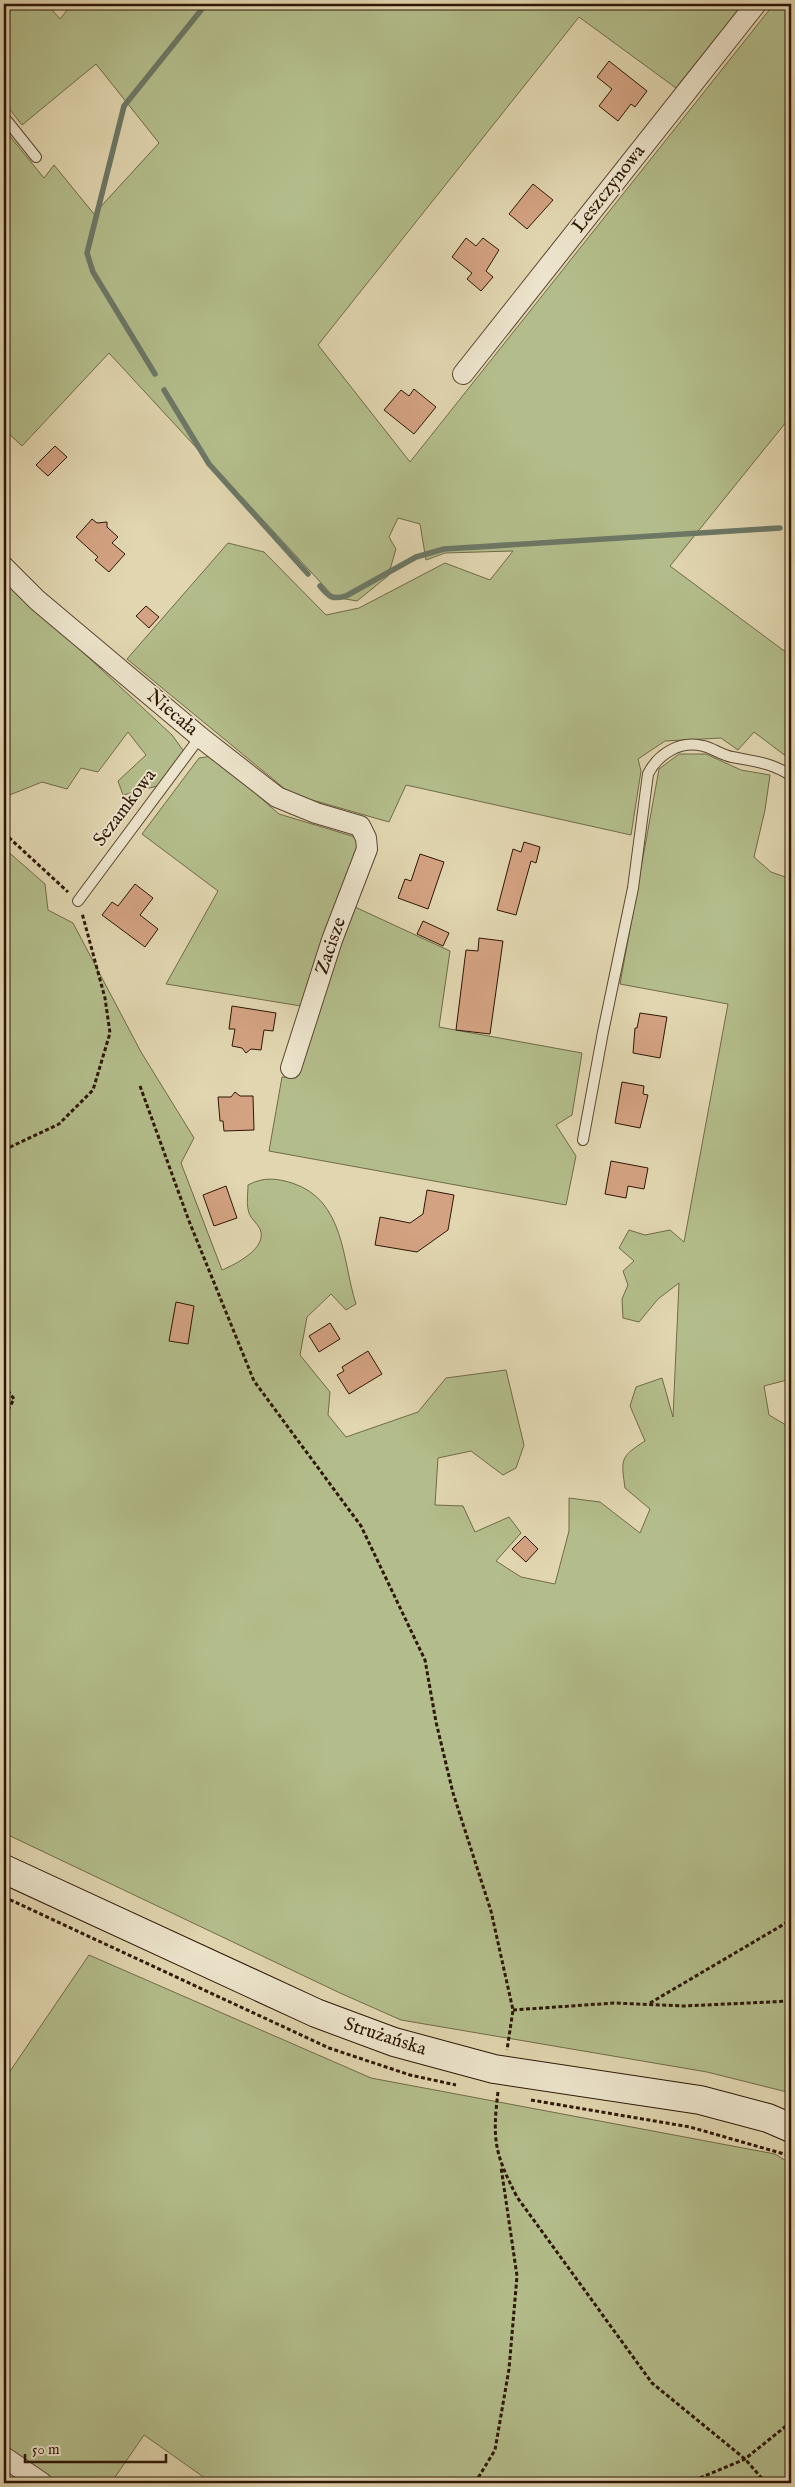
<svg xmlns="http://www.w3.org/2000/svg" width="795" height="2487" font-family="'IM FELL English',serif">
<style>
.green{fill:#b3bd8b;stroke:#706a48}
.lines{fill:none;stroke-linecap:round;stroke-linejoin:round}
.stream{stroke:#6c7866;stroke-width:5.5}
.building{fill:#d3a282;stroke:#2e1605}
.lane-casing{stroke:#5b4630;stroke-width:12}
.street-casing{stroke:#5b4630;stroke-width:22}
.secondary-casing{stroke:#2e1605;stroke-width:30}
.path{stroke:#2e1605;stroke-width:3;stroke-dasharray:4 2.5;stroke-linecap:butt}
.lane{stroke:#ece4cc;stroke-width:10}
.street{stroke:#ece4cc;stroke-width:20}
.secondary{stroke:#ece4cc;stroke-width:28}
.labels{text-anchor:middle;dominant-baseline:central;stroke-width:4;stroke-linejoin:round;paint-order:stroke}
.street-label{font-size:19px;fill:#2e1605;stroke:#ece4cc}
</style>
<rect width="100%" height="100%" fill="#e1d6b0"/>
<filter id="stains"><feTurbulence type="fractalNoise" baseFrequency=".004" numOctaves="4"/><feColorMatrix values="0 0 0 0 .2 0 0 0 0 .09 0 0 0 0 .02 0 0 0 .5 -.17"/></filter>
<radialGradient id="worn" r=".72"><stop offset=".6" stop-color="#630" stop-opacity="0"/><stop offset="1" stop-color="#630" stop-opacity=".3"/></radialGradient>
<g class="green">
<path d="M 4,4 L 47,4 L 60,19 L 72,4 L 743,4 L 676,88 L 579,17 L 318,345 L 410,462 L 774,4 L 791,4 L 791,416 L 670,566 L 791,656 L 791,760 L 754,732 L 738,750 L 721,738 L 665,741 L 638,759 L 641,771 L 631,835 L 406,785 L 389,822 L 291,794 L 127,659 L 228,543 L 264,552 L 326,615 L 359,608 L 445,563 L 490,580 L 513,551 L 445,553 L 426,560 L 420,524 L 398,518 L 389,537 L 396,549 L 388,576 L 357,601 L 334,597 L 109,353 L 22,446 L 4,429 L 4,129 L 44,178 L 54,165 L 94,214 L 159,143 L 96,64 L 22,125 L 4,102 Z"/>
<path d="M 4,579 L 172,735 L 188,757 L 165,784 L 123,795 L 118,781 L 146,755 L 128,732 L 98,772 L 81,768 L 67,789 L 42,782 L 7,796 L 5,849 L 45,884 L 48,910 L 73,923 L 141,1052 L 194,1138 L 181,1163 L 222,1270 C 236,1264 268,1248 260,1229 C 257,1223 251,1219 249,1213 C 246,1204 248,1194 248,1185 C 263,1177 276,1178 292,1183 C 345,1200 342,1260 356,1304 L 346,1310 L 331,1294 L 307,1317 L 300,1355 L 330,1392 L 328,1415 L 346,1437 L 418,1412 L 446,1378 L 506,1370 L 524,1445 L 516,1468 L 503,1475 L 471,1451 L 438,1458 L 435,1505 L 463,1506 L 475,1532 L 509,1517 L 521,1533 L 496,1561 L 521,1577 L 555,1584 L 569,1531 L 569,1498 L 600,1502 L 640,1533 L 650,1509 L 625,1488 C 621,1459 620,1457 645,1441 L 630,1406 L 636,1387 L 662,1378 L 673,1417 L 679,1283 L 658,1299 L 639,1322 L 623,1318 L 622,1299 L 628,1285 L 623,1271 L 634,1261 L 619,1248 L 629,1230 L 645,1235 L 670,1230 L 684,1242 L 728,1004 L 620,984 L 659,769 L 679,754 L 706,754 L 741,770 L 770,775 L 765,810 L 754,857 L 771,872 L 791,879 L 791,1379 L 764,1386 L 769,1415 L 791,1428 L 791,2093 L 707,2072 L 401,2020 L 340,1993 L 4,1833 Z"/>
<path d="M 213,756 L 279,814 L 355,837 L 360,849 L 301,1006 L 166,984 L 218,891 L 142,834 L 199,758 Z"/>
<path d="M 355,907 L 450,951 L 439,1027 L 582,1053 L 572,1115 L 556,1125 L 576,1156 L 566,1205 L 269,1151 L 282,1077 L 296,1078 L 299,1060 Z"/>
<path d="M 89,1955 L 371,2078 L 775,2154 L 791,2164 L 791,2483 L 212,2483 L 144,2435 L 111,2483 L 59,2483 L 4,2447 L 4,2080 Z"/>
</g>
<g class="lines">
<g class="stream">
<path d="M 155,374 L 93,272 L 87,253 L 124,106 L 206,4"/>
<path d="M 164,390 L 209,464 L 308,574"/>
<path d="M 320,586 C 329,597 332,600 346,596 L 416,557 L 444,549 L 780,528"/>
</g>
</g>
<g class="building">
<path d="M 609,61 L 647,91 L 635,107 L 631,104 L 618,121 L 599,106 L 612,89 L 597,77 Z"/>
<path d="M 533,184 L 553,200 L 527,229 L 509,214 Z"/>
<path d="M 466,238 L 476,246 L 483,238 L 499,250 L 486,271 L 493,277 L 481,291 L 467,279 L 472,273 L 452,257 Z"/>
<path d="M 414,389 L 436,407 L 414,434 L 384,410 L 401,390 L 409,396 Z"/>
<path d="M 55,446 L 67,457 L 48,476 L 36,465 Z"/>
<path d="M 92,519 L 97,523 L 107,522 L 107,527 L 118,537 L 112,543 L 125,554 L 109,572 L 95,560 L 98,557 L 76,537 Z"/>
<path d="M 146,606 L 159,617 L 149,628 L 136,616 Z"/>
<path d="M 524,842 L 540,847 L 536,863 L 531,861 L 516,915 L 497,910 L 513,849 L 521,852 Z"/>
<path d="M 420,854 L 444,862 L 428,909 L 398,898 L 405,879 L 411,881 Z"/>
<path d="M 135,884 L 153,898 L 140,915 L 158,929 L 145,947 L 102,915 L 112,902 L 118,906 Z"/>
<path d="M 423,921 L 449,933 L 443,946 L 417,934 Z"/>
<path d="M 479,938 L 503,941 L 490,1034 L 456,1030 L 466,950 L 478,951 Z"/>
<path d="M 232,1006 L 276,1013 L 273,1031 L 264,1030 L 261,1050 L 251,1049 L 246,1053 L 242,1048 L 232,1046 L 235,1029 L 229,1029 Z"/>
<path d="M 640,1013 L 667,1017 L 660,1058 L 633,1053 L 635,1028 L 637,1028 Z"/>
<path d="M 622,1082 L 644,1086 L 643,1094 L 648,1095 L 640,1128 L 615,1123 Z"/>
<path d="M 235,1092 L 240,1096 L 253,1096 L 254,1130 L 224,1131 L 223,1121 L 220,1121 L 218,1097 L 231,1097 Z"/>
<path d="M 611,1161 L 648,1168 L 644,1189 L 628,1186 L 626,1198 L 605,1194 Z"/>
<path d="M 226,1186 L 237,1218 L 214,1226 L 203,1195 Z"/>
<path d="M 427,1190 L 454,1195 L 448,1230 L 417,1252 L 375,1245 L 380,1217 L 410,1223 L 423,1214 Z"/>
<path d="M 176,1302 L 194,1306 L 188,1344 L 169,1341 Z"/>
<path d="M 330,1323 L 340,1339 L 319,1352 L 309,1336 Z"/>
<path d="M 368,1351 L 382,1374 L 349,1394 L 337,1375 L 344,1371 L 342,1367 Z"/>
<path d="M 525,1536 L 538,1549 L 526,1562 L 512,1549 Z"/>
</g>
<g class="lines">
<g class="lane-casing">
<g id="lane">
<path d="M 4,117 L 36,157"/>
<path d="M 78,901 L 200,737"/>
<path d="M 583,1140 L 603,1032 L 633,888 L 648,774 C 658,754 680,740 703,746 C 713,748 721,755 732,757 C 752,761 774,763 791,776"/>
</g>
</g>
<g class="street-casing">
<g id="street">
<path d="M 463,374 L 756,4"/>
<path d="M 4,567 L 37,600 L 200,737 L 277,797 L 316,813 L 360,826 L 366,838 L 367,849 L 332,940 L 291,1068"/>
<path d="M 4,2457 L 42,2483"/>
</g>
</g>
<g class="secondary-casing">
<path id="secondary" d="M 4,1869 L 316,2013 L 394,2042 L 494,2069 L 700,2100 L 768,2118 L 791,2128"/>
</g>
<g class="path">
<path d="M 4,833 L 68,892"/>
<path d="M 140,1086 L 189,1221 L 254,1381 L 361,1526 L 425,1660 L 436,1722 L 453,1793 L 491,1911 L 513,2010 L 507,2050"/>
<path d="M 4,1150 L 59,1124 L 93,1090 L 110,1033 L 105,998 L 82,913"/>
<path d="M 4,1385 L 14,1399 L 4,1417"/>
<path d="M 4,1897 L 329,2048 L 410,2075 L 456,2085"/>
<path d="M 650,2003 L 791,1920"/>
<path d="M 513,2010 L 614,2003 L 684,2006 L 791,2001"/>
<path d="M 498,2092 C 492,2141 495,2154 517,2197 L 652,2383 L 745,2459 L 766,2483"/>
<path d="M 531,2100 L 690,2127 L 791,2156"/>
<path d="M 475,2483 L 495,2450 L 509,2369 L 517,2276 L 501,2167"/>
<path d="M 688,2483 L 745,2459 L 791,2422"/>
</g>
<use href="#lane" class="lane"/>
<use href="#street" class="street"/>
<use href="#secondary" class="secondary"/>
</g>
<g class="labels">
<g class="street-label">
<text transform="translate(609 189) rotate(-52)">Leszczynowa</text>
<text transform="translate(172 713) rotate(40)">Niecała</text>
<text transform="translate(125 808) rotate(-53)">Sezamkowa</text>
<text transform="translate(331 946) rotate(-71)">Zacisze</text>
<text transform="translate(385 2037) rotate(18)">Strużańska</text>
</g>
</g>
<rect width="795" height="2487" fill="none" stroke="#e1d6b0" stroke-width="20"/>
<rect x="5" y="5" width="785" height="2477" fill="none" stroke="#2e1605" stroke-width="2.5"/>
<rect x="10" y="10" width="775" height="2467" fill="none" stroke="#2e1605"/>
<path d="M25 2454v8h141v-8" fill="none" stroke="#2e1605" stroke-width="2.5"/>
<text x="32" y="2454" font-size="15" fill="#2e1605" stroke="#ece4cc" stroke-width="4" paint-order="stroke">50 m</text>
<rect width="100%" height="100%" filter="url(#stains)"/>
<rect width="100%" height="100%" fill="url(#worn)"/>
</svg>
